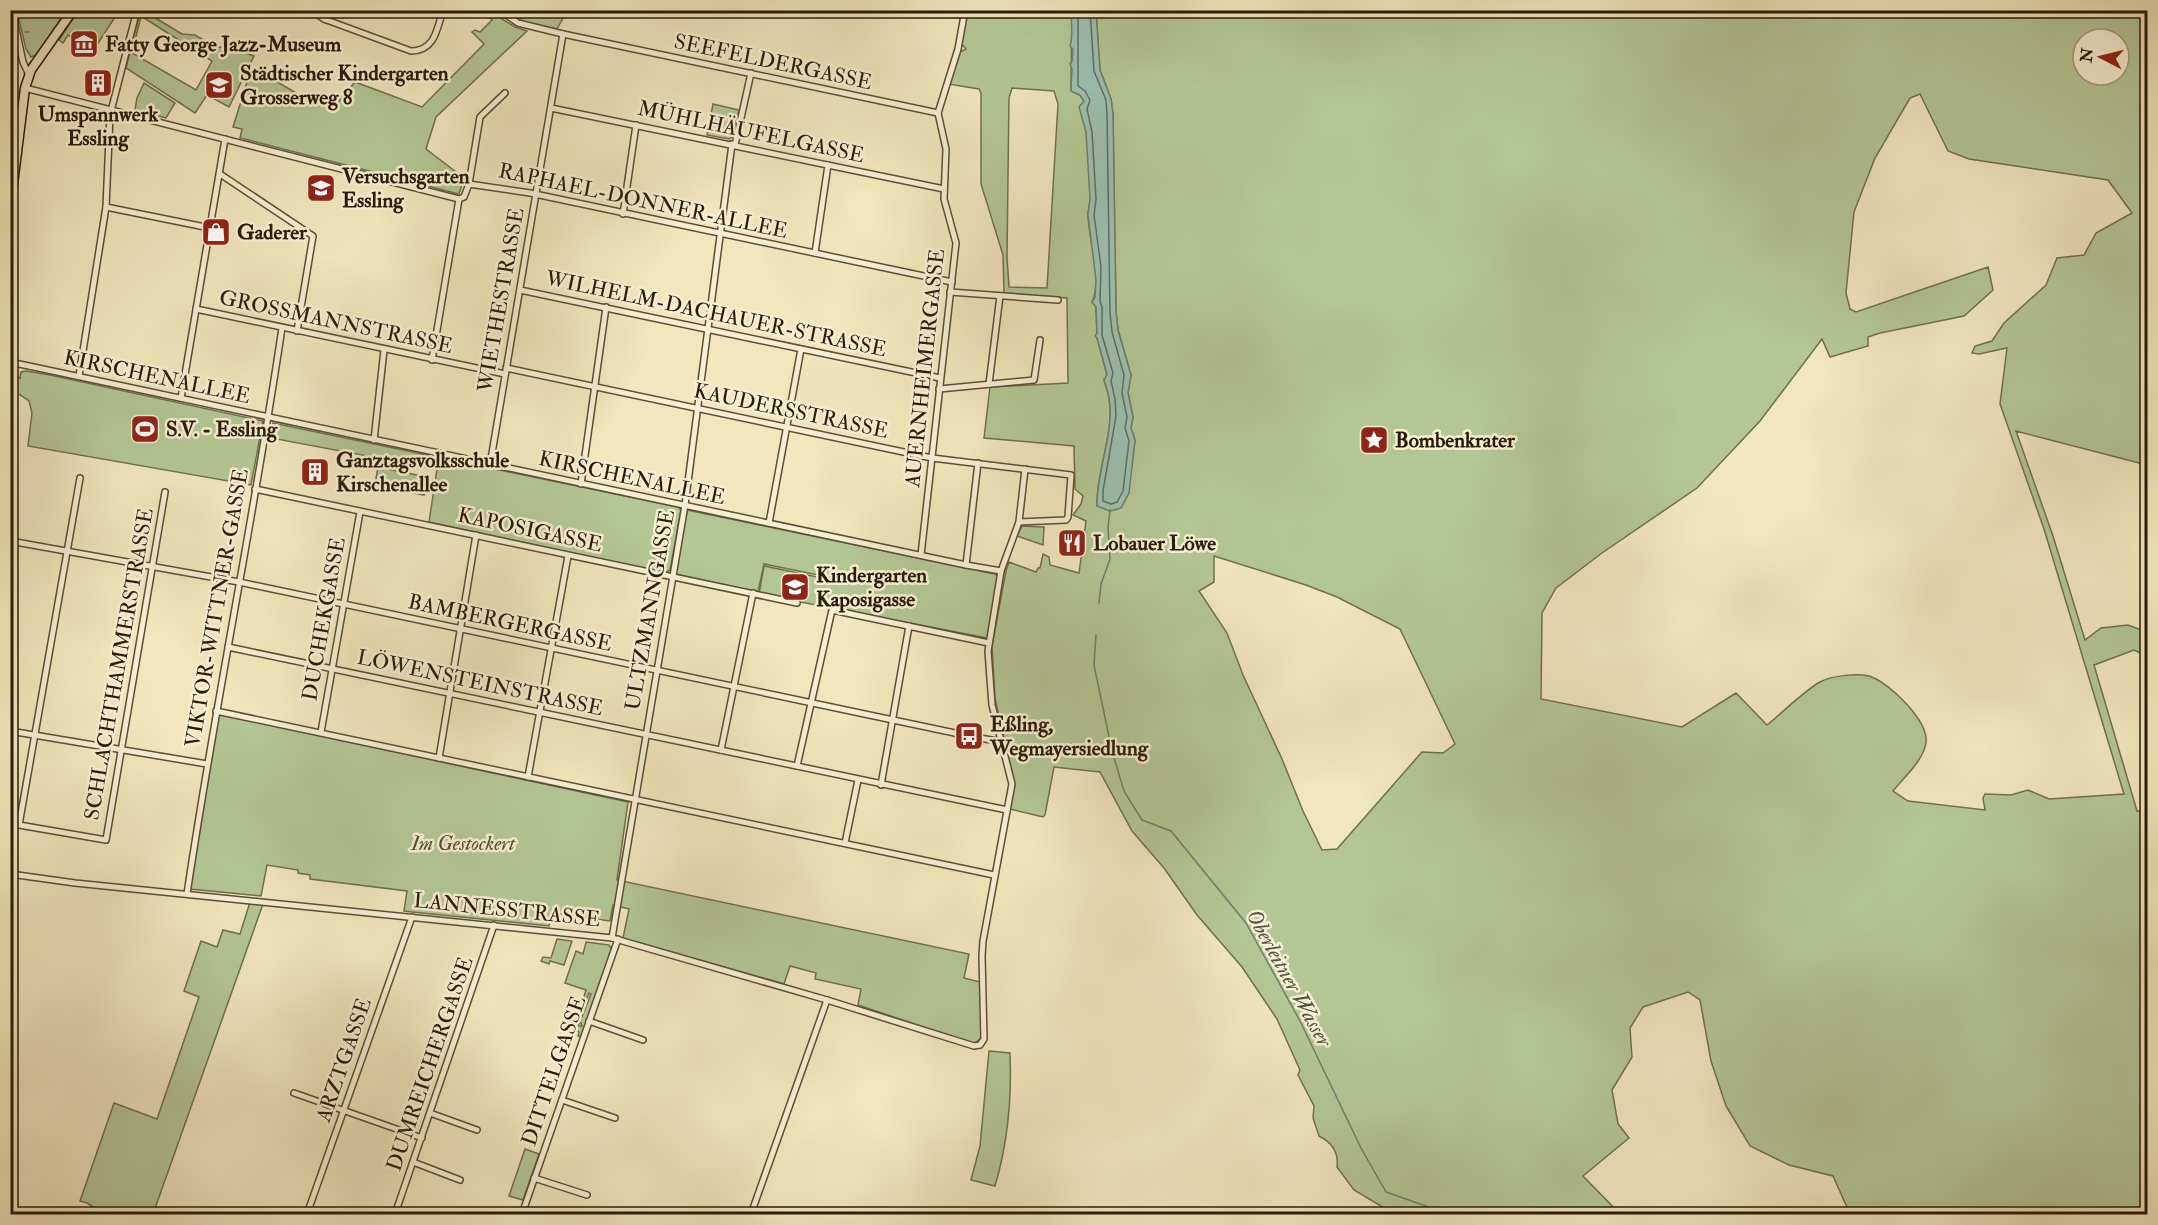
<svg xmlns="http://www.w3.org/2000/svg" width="2158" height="1225" font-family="'IM FELL Double Pica',serif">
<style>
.green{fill:#b4c695;stroke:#6f704e;stroke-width:1.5;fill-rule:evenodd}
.water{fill:#9bc0b1;stroke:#6e7e6d;stroke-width:1.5}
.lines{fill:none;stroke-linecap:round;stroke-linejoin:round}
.shore{stroke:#626e5c;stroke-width:1.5}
.stream{stroke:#6e7e6d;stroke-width:1.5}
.minor-casing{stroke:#5c4e35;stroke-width:8}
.primary-casing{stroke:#2a1b08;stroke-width:11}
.minor{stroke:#f6efd4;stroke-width:5}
.primary{stroke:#f1e6bd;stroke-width:8}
.labels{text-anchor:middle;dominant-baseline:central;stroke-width:5;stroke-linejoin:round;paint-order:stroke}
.poi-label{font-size:21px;font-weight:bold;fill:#2a1b08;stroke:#f6efd4;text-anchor:start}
.street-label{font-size:21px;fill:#2a1b08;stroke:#f6efd4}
.park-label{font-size:21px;font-style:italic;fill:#534e32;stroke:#f6efd4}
.water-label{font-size:22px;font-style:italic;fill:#525543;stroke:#f6efd4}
</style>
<rect width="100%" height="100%" fill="#f1e6bd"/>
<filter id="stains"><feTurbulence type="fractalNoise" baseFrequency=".00333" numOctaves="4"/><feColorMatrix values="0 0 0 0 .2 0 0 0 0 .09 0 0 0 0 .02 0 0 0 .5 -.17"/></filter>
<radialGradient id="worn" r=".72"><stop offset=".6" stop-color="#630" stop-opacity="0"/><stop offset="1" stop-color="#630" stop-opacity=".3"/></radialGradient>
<g class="green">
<path d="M 17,11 L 67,11 L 36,55 L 31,57 L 26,49 Z"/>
<path d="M 78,11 L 119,11 L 93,51 L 68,35 L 63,43 L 59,40 Z"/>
<path d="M 140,11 L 144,11 L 182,34 L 195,35 L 217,48 L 225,46 L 254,56 L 229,107 L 207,95 L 195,113 L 126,68 ZM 141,16 L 212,61 L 196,90 L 132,53 Z"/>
<path d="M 504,11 L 566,10 L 567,11 L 557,29 L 521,21 Z"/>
<path d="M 967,11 L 1072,11 L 1071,91 L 1080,95 L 1084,101 L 1080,107 C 1088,127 1092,178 1090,200 C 1090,205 1088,209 1088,214 C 1088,239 1103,278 1092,302 L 1096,307 L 1097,338 L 1107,375 L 1104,380 C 1106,386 1108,392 1109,398 C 1115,434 1096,470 1097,505 L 1110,511 L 1132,465 L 1135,440 L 1131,428 L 1133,417 L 1128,393 L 1131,375 L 1118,330 L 1116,312 L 1113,114 L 1111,99 L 1100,70 L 1096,11 L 2147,11 L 2147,465 L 2016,431 L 2053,536 L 2085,640 L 2101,628 L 2128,625 L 2147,632 L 2147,656 L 2134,650 L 2094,665 L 2137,811 L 2147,811 L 2148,910 L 2144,914 L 2148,920 L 2147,1214 L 1850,1214 L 1833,1176 L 1789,1165 L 1750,1146 L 1726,1106 L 1711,1061 L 1700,1000 L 1688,992 L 1643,1007 L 1630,1028 L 1632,1057 L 1612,1090 L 1618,1124 L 1629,1138 L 1583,1176 L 1620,1214 L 1394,1214 L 1354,1190 L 1337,1167 C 1339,1152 1331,1142 1319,1136 L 1313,1118 L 1314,1106 L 1298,1075 L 1300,1070 L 1277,1019 L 1242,967 L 1197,915 L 1164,868 L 1132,831 L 1100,772 L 1054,767 L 1045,815 L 1043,817 L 1010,809 L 1014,784 L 995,698 L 992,646 L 1006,571 L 1009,562 L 1036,572 L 1038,568 L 1040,568 L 1043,554 L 1049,557 L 1050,565 L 1079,573 L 1086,521 L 1073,515 L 1081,504 L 1083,496 L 1075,489 L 1074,446 L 984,438 L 990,387 L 1068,383 L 1067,298 L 1004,293 L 1003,255 L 981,184 L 981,93 L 979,89 L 948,84 L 958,53 L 966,49 L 960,42 ZM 2083,39 L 2119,39 L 2119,75 L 2083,75 ZM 1012,88 L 1054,91 L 1058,104 L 1047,288 L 1009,287 L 1007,257 L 1009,98 ZM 1920,94 L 1948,151 L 1969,159 L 2108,180 L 2132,213 L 2096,233 L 2084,255 L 2057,258 L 2046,285 L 2004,323 L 1992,341 L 1975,346 L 1972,353 L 1979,354 L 2007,348 L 2000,404 L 2044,529 L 2124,794 L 2049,799 L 2028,790 L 2011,795 L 1985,794 L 1983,798 L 1985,810 L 1908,801 L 1893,791 C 1904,777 1923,761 1926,743 C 1929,721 1889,682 1869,676 C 1857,673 1830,676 1820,682 C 1805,690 1781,714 1767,725 L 1736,693 L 1682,727 L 1541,699 L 1542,613 L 1556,588 L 1602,553 L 1697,488 L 1760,421 L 1822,339 L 1830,357 L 1868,346 L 1868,337 L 1880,333 L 1964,316 L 1993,290 L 1988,267 L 1856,312 L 1850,309 L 1846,293 L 1854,212 L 1875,158 L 1910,98 ZM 1214,556 L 1306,585 L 1337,597 L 1400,629 L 1455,744 L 1443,753 L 1422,752 L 1337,849 L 1322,850 L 1303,811 L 1282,759 L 1243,675 L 1227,633 L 1199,591 L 1214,582 Z"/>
<path d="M 492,13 L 515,27 L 527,31 L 436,117 L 426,149 L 464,178 L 459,194 L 240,138 L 242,129 L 233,127 L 247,82 L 254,68 L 301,96 L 333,108 L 355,82 L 422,107 L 484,44 L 472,32 L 475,30 L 480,32 L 492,20 L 489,17 L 492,17 Z"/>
<path d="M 144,83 L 175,103 L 166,118 L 135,110 L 137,98 Z"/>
<path d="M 713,104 L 739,110 L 733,137 L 729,139 L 707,135 Z"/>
<path d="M 26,371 L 50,375 L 263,421 L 251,485 L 28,446 L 32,413 L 29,401 L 10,388 L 11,376 L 20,378 L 21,372 Z"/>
<path d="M 273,423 L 678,507 L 681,510 L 670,570 L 665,573 L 429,522 L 437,469 L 271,438 Z"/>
<path d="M 378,467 L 427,477 L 424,495 L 375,485 Z"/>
<path d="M 687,510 L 995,574 L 998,577 L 987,638 L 759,594 L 764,566 L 832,580 L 831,584 L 833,578 L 764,564 L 758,592 L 676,574 Z"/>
<path d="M 1022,526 L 1044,527 L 1043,545 L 1017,536 Z"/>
<path d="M 219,714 L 628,802 L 617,880 L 969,954 L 964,978 L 980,982 L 982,1037 L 974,1044 L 858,1005 L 861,989 L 815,979 L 816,973 L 790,966 L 784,984 L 623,938 L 629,909 L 613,905 L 610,921 L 552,913 L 549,926 L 412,912 L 404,911 L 407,891 L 310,879 L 310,875 L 298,873 L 298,870 L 267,865 L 261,896 L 190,889 Z"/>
<path d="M 250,902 L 263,904 L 153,1214 L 105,1214 L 87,1203 L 80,1201 L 114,1103 L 157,1119 L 199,997 L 184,991 L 201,941 L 217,947 L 223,930 L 240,934 Z"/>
<path d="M 557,939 L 572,941 L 564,965 L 550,961 L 549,964 L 541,961 L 543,957 L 551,958 Z"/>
<path d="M 586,942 L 609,945 L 612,950 L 582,1037 L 578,1036 L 579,1032 L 576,1030 L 574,1034 L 571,1034 L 578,1016 L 580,1017 L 577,1026 L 582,1026 L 581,1023 L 579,1024 L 591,994 L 589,993 L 585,1003 L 582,1003 L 586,990 L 565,983 L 576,951 L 583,954 Z"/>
<path d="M 989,1051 L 1010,1053 C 1012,1099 1008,1142 995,1186 L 971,1180 L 980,1146 Z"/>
<path d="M 525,1149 L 539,1154 L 523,1200 L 509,1196 Z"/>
</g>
<path class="water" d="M 1072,11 L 1096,11 L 1100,70 L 1111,99 L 1113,114 L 1116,312 L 1118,330 L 1131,375 L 1128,393 L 1133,417 L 1131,428 L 1135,440 L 1129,493 L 1121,508 L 1110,511 L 1097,506 C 1096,471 1115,433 1109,398 C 1108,392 1106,386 1104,380 L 1107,374 L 1097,338 L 1095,336 L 1097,333 L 1096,307 L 1092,302 L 1095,297 L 1096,280 L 1088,215 L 1090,199 L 1086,132 L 1079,107 L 1084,101 L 1080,95 L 1071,91 L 1072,69 L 1070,64 L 1072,62 L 1073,49 L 1070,46 C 1074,34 1070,23 1072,11 Z"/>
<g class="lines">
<path class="shore" d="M 1078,10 L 1078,86 L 1085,91 L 1090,100 L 1087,109 L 1092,132 L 1096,199 L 1094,215 L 1101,267 L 1100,301 L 1102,307 L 1102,335 L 1113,373 L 1111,381 L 1115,399 L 1116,416 L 1103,491 L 1103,501 L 1111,504 L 1117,502 L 1123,491 L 1129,441 L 1125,428 L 1127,417 L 1122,393 L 1124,375 L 1112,332 L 1110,313 L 1107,114 L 1106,100 L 1094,71 L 1090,10"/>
<g class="stream">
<path d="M 25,32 L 29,32"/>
<path d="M 1099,603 L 1101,584 L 1110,559 L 1108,527 L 1110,510"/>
<path d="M 1096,635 L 1094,665 L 1112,751 L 1124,791 L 1142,820 L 1171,831 L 1246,923 L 1300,1021 L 1361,1148 L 1386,1192 L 1443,1212 L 1470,1214"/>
</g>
<g class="minor-casing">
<g id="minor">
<path d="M 12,10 L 23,62 L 29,75"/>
<path d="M 310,10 L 324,19 L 327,10"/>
<path d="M 499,10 L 518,23 L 563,34 L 938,113"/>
<path d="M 324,19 L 411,51 C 435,51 437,29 443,10"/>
<path d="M 25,88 L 459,199 L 464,197 L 469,184 L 530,193 L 952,282"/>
<path d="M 551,108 L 944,189"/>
<path d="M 735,145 L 751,73"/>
<path d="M 220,174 L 313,236 L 297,331"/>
<path d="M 469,184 L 480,117 L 505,93"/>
<path d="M 106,207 L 210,228"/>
<path d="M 623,214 L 636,125"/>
<path d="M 815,253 L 828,165"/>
<path d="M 520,290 L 940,378"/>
<path d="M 950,292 L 1058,300"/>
<path d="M 196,309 L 505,374"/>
<path d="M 432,360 L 459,199"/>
<path d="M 10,362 L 966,565 L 1001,571"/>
<path d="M 506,368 L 932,458 L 1071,475 L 1068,517 L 1066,520 L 1019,522"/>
<path d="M 79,376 L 106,207 L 110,115 L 137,10"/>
<path d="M 989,384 L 1000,296"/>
<path d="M 939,389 L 1034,380 L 1040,340"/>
<path d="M 181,398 L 225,139"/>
<path d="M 374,440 L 384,350"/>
<path d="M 490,465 L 563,34"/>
<path d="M 80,478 L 19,825 L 106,840 L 165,492"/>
<path d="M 581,484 L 606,307"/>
<path d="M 255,489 L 797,603"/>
<path d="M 769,523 L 801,349"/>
<path d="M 10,541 L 239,582 L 969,736 L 1002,742"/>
<path d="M 921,555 L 956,243 L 944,199 L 946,149 L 938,113 L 958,49 L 965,10"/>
<path d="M 966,565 L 978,463"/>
<path d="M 228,647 L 1007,810"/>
<path d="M 216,711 L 994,875"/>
<path d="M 10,731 L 207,764"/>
<path d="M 321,732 L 360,512"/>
<path d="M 721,750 L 753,593"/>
<path d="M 439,758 L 476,535"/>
<path d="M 797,766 L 832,610 L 989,643"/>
<path d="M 528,777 L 568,556"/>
<path d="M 881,785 L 909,626"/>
<path d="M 845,843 L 858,780"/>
<path d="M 10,874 L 75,883 L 612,938 L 827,1000 L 974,1046 L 980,1045 L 984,1039 L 982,956 L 983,941 L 1012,784 L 992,705 L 988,651 L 1001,571 L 1019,522 L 1025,469"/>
<path d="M 187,894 C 215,705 254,517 282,328"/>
<path d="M 612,938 L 685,505 L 732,144"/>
<path d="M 589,1021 L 643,1040"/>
<path d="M 294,1093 L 422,1138"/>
<path d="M 562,1100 L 615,1118"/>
<path d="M 430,1113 L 477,1130"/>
<path d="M 413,1162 L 460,1180"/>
<path d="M 534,1178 L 587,1195"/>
<path d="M 307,1214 L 412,917"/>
<path d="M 395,1214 L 494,925"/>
<path d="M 522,1214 L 618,939"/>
<path d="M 751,1214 L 827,1000"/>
</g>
</g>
<g class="primary-casing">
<path id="primary" d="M 10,208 L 25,88 L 31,70 L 73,10"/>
</g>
<use href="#minor" class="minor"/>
<use href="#primary" class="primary"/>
</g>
<defs>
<g id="museum-square" transform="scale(1.5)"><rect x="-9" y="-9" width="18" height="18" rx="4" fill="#8f2418" stroke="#f6efd4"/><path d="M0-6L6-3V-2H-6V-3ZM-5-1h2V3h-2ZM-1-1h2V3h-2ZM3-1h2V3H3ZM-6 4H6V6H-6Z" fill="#fff"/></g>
<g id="building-square" transform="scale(1.5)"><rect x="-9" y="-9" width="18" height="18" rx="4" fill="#8f2418" stroke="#f6efd4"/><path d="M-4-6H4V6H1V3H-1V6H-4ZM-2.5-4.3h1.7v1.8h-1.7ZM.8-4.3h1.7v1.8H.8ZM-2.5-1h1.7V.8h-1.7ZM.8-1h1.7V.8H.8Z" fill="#fff"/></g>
<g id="school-square" transform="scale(1.5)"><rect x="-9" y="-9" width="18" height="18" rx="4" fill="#8f2418" stroke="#f6efd4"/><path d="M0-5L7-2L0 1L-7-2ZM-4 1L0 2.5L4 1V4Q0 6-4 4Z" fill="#fff"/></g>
<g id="university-square" transform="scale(1.5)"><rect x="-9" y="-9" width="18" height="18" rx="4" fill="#8f2418" stroke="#f6efd4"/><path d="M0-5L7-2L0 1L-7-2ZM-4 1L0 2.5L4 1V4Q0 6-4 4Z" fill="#fff"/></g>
<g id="shop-square" transform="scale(1.5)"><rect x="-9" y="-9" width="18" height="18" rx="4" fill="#8f2418" stroke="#f6efd4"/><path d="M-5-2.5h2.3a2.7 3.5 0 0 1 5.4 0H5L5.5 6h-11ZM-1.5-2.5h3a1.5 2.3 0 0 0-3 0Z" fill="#fff"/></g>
<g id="stadium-square" transform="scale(1.5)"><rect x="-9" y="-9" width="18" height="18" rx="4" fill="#8f2418" stroke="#f6efd4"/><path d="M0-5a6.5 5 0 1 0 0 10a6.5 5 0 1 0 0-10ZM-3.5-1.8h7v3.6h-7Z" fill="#fff"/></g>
<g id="sight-square" transform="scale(1.5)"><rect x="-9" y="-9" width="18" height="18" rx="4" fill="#8f2418" stroke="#f6efd4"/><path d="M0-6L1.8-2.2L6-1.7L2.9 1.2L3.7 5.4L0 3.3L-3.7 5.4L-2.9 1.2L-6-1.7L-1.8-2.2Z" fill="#fff"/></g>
<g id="restaurant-square" transform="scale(1.5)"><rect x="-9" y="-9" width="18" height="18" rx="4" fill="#8f2418" stroke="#f6efd4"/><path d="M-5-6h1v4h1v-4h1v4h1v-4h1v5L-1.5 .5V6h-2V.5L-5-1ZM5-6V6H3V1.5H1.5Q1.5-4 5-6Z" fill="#fff"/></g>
<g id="bus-square" transform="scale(1.5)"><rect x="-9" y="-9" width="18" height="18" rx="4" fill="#8f2418" stroke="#f6efd4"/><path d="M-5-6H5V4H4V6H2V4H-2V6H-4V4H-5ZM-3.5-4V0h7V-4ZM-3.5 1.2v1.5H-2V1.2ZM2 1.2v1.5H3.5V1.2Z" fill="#fff"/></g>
</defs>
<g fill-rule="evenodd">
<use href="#museum-square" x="84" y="44"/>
<use href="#building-square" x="98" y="83"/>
<use href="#school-square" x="219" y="85"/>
<use href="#university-square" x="321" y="188"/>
<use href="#shop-square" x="216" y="232"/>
<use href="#stadium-square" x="145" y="429"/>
<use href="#sight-square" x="1374" y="440"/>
<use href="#building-square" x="315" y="472"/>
<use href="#restaurant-square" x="1072" y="543"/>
<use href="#school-square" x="795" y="587"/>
<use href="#bus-square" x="969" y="736"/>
</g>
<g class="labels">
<g class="poi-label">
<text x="105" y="44">Fatty George Jazz-Museum</text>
<text x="240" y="73">Städtischer Kindergarten<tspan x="240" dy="24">Grosserweg 8</tspan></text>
<text x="98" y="114" text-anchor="middle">Umspannwerk<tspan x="98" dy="24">Essling</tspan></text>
<text x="342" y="176">Versuchsgarten<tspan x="342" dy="24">Essling</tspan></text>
<text x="237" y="232">Gaderer</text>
<text x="166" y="429">S.V. - Essling</text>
<text x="1395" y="440">Bombenkrater</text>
<text x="336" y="460">Ganztagsvolksschule<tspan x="336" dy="24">Kirschenallee</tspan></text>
<text x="1093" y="543">Lobauer Löwe</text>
<text x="816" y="575">Kindergarten<tspan x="816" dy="24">Kaposigasse</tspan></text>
<text x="990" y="724">Eßling,<tspan x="990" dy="24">Wegmayersiedlung</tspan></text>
</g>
<g class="street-label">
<text transform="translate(773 62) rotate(12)">SEEFELDERGASSE</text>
<text transform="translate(751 132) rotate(12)">MÜHLHÄUFELGASSE</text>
<text transform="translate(643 201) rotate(12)">RAPHAEL-DONNER-ALLEE</text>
<text transform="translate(501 300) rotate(-80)">WIETHESTRASSE</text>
<text transform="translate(716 314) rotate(12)">WILHELM-DACHAUER-STRASSE</text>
<text transform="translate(336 322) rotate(12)">GROSSMANNSTRASSE</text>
<text transform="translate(925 368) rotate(-84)">AUERNHEIMERGASSE</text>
<text transform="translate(157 377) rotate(12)">KIRSCHENALLEE</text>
<text transform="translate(791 411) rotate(12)">KAUDERSSTRASSE</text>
<text transform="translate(632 478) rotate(12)">KIRSCHENALLEE</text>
<text transform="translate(530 530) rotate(12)">KAPOSIGASSE</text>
<text transform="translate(217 608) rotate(-80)">VIKTOR-WITTNER-GASSE</text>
<text transform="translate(650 610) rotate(-80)">ULTZMANNGASSE</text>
<text transform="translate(324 619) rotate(-80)">DUCHEKGASSE</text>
<text transform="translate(510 623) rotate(12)">BAMBERGERGASSE</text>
<text transform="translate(119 664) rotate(-80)">SCHLACHTHAMMERSTRASSE</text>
<text transform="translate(480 683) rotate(12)">LÖWENSTEINSTRASSE</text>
<text transform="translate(507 910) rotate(6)">LANNESSTRASSE</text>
<text transform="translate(344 1060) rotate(-71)">ARZTGASSE</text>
<text transform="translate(430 1064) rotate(-71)">DUMREICHERGASSE</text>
<text transform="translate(554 1071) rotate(-71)">DITTELGASSE</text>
</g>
<g class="park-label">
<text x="463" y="843">Im Gestockert</text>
</g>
<g class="water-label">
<text transform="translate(1289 978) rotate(61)">Oberleitner Wasser</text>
</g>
</g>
<rect width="2158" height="1225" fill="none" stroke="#f1e6bd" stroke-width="36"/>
<rect x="12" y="12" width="2134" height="1201" fill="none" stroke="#2a1b08" stroke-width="3"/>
<rect x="18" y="18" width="2122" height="1189" fill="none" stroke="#2a1b08" stroke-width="1.5"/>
<g transform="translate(2101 57) rotate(277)"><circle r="28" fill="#f6efd4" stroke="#a49a82" stroke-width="1.5"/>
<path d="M0-4.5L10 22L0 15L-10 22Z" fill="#8f2418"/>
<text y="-9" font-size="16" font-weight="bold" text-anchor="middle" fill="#2a1b08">N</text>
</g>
<rect width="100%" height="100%" filter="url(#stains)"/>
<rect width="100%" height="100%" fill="url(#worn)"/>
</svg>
